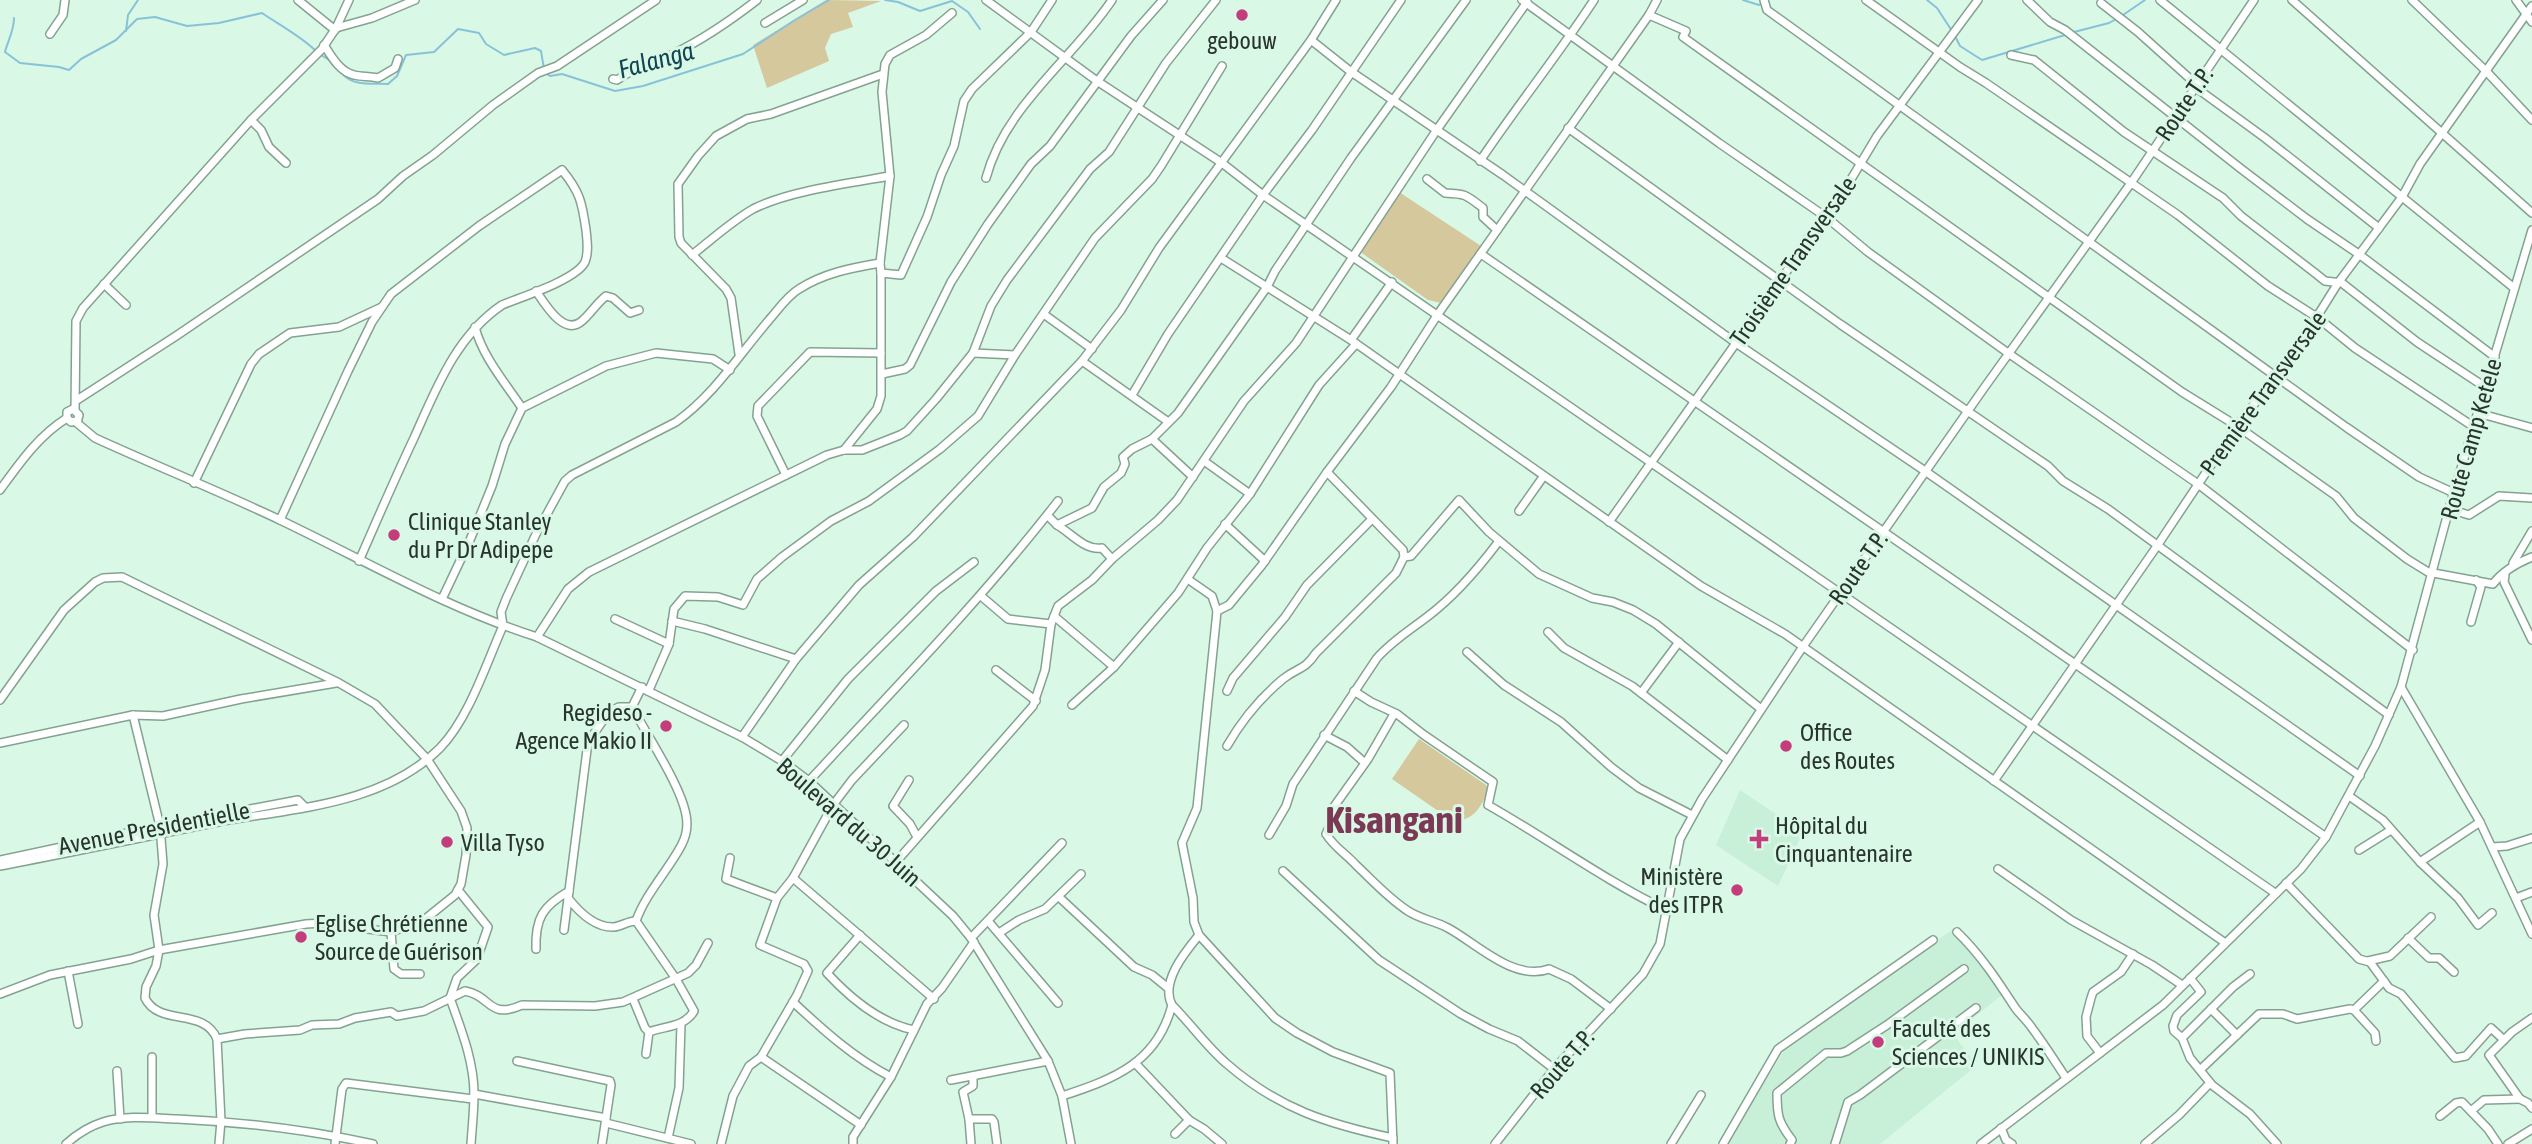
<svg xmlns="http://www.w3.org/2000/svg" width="2532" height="1144" font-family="'Asap Condensed',sans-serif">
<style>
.built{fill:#c8efd8}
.green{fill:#d5c89d}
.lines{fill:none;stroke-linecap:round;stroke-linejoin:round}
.stream{stroke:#88c2d9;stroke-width:2}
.minor-casing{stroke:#85a291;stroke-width:10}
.minor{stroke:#fff;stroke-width:7}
.poi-dot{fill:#c33d7d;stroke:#d9f8e6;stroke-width:2.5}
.labels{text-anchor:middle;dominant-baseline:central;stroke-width:6;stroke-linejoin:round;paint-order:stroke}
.poi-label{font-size:24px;fill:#28342d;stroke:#d9f8e6;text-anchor:start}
.street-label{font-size:24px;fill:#28342d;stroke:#d9f8e6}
.water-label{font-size:26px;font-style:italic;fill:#134555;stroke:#d9f8e6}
.town-label{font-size:38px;font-weight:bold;fill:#7c3956;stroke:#d9f8e6}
</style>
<rect width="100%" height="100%" fill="#d9f8e6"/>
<g class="built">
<path d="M 1740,790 L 1803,832 L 1778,886 L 1716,845 Z"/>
<path d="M 1953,929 L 2002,995 L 1953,1034 L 1977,1065 L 1880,1144 L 1726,1144 L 1784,1051 Z"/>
</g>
<g class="green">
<path d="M 826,0 L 881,1 L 848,13 L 853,27 L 831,34 L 825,48 L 829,61 L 767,88 L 753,45 Z"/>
<path d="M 1399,192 L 1481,246 L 1441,303 L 1428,300 L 1359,251 Z"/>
<path d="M 1419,739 L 1486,785 L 1489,790 C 1479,809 1476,818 1454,822 L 1392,779 Z"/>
</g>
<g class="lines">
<g class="stream">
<path d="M 885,0 L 898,2 L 920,11 L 952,1 L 968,12 L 980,29"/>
<path d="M 1743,0 L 1759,5 L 1762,3"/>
<path d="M 1927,0 L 1937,8 L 1952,31"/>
<path d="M 2123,15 L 2145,0"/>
<path d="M 14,18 C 14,31 8,40 5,52 L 20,63 L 59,67 L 69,70 L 81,59 L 116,40 L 137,19 L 155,17 L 187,26 L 219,23 L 262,13 C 281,26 301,36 317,52"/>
<path d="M 126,31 L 128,15 L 138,0"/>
<path d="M 2074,32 L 2109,23 L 2118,18"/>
<path d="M 1955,36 L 1960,46 L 1982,60 L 2065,35"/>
<path d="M 321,55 L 331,61"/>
<path d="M 342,73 C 352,87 373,83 388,84 L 397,76 L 406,55 L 434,52 L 458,29 L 479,33 L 486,44 L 504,55 L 535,48 L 541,51 L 544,69"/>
<path d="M 547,74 L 550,76 L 562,74 L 615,91 L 643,86 L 743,54 L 795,20 L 829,0"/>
</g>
<g class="minor-casing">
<g id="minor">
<path d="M 298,0 L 335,30"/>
<path d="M 986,0 L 1097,81 L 1222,163 L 1263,195 L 2275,893"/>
<path d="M 1522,0 L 1719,143 L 1826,217 L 1868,252 L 2008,353 L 2198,484 L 2413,650"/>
<path d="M 1764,0 L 1767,10 L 2346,427 L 2419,477 L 2454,493"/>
<path d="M 1866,0 L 1960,67 L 1986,83 L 2178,215 L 2268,286 L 2318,318 L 2355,348 L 2474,427"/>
<path d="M 2027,0 L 2050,22 L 2065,30 L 2240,168 L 2307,219 L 2360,255 L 2495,357"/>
<path d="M 2160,0 L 2514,288"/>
<path d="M 2292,0 L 2532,213"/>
<path d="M 2412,0 L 2486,71 L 2532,120"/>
<path d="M 2516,0 L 2532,22"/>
<path d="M 2101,3 L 2138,32 L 2197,85"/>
<path d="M 1649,15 L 1686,31 L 1683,37 L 2182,392 L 2237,426 L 2336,496 L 2354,518 L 2407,559 L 2428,572 L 2493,584 C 2502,572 2517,563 2532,557"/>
<path d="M 765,23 L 803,0"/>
<path d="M 336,28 L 372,18 L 415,0"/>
<path d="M 50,34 L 63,15 L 65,0"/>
<path d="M 1311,40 L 1350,71 L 1503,175 L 1736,343 L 1925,471 L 2360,776"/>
<path d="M 324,45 C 331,56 340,72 354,75 C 362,77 369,76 378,78 L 395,68 L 398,59"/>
<path d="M 2011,55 L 2034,60 L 2124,132 L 2223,198 L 2241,216 L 2315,273 L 2325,281 L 2342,283 L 2417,342 L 2485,387"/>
<path d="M 613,79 L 617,80 C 637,66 652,63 673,54 C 704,39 730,21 757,0"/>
<path d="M 2195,87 L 2265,138 L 2379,228"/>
<path d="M 251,120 L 261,130 L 269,147 L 286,163"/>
<path d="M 1568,128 L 1840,324 L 2048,466 L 2063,481 L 2108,509 L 2389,715"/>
<path d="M 1480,161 C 1517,106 1558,55 1594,0"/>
<path d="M 986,178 C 1005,106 1072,60 1112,0"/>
<path d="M 1427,179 L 1445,193 C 1466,194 1465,194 1483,208 L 1483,217 L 1497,230"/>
<path d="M 1481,254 L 2326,837"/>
<path d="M 692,255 C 711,240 732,221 753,209 C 788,191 850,183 890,176"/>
<path d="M 1221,258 L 1351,340 L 1701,586 L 1785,634 L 2224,942"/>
<path d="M 881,273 L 901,275 L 927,217 L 941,175 L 954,146 L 964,101 L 972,89 L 1031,32 L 1052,0"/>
<path d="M 104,284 L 126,305"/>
<path d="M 536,291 C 545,304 564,337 582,321 C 591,313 597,303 606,296 L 613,298 L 630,313 L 639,310"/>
<path d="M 1045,315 L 1092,349"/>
<path d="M 475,327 C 482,356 506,384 522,408"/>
<path d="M 1351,340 L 1392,282"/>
<path d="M 973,353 L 1015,355"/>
<path d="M 739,354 L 731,298 L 726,289 L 681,243 L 679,237 L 678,184 L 698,156 L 716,136 L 747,119 L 771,114 L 883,74"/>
<path d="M 1082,361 L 1167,421"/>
<path d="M 882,374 L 905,369 L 910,365 L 951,282 L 988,224 L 1031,164 L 1050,146 L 1131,36 L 1163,0"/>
<path d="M 1132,395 L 1168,334 L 1263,195 L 1312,130 L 1401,0"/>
<path d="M 77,400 L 176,336 L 378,199 L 403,176 L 433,155 L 493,105 L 538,73 L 557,66 L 656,0"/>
<path d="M 73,409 L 79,415 L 77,423 L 76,421 L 71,422 L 67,418 L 67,412 Z"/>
<path d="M 75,410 L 76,321 L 83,308 L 251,120 L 322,49 L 336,28 L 349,0"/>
<path d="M 2478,413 L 2532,428"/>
<path d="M 77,423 L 95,438 C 156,466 219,491 280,520 C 366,561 446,608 537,637 L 742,737 L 782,761 L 809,781 L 953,916 L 971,938 L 1048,1061 L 1062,1096 L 1071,1144"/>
<path d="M 1152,439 L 1193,477"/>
<path d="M 844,450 L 877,409 L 881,396 L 881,273 L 880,263 L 890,176 L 882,92 L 885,64 L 890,55 L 926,35 L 952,13"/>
<path d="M 1204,461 L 1250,494"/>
<path d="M 1327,472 L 1403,550 L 1404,557"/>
<path d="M 786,475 L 757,416 L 758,406 L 810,352 L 881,353"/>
<path d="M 194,483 L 251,364 L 259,354 L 290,333 L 339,327 L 382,307"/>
<path d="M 0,490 C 19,464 38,436 67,418"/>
<path d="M 2449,509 L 2469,515 L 2499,496 L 2532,498"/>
<path d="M 1519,511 L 1543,477"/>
<path d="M 1048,516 L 1057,525 L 1092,508 L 1104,487 L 1121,473 L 1125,464 L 1123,457 L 1132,449 L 1152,439 L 1178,413 L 1267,287 L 1275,271 L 1351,158 L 1466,0"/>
<path d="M 280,520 L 348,371 L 372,322 L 391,294 L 479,226 L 562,170 C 580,192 582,202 586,230 C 587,240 589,252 585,262 C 576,280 521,297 502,305 C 456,336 436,389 414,438 C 395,478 377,520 359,561"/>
<path d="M 1609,522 L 1736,343 L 1760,314 L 1805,242 L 1844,191 L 1877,136 L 1978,0"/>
<path d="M 1225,524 L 1265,561"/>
<path d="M 1057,525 C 1071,533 1085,551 1102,548 L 1112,559"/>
<path d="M 2513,563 L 2532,531"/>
<path d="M 2505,575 L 2504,582 L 2532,640"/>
<path d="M 1189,580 L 1212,596 L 1217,611 L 1197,808 L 1182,843 L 1193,898 L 1194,922 L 1199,935 L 1275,1018 L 1297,1033 L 1333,1052 L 1390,1073 L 1393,1144"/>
<path d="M 981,596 L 1008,619 L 1051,624"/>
<path d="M 442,599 L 470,540 L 492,486 L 505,444 L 522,408 L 606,366 L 656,353 L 713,359 L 730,370"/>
<path d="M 1217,611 L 1229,605 L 1262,565 L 1327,472 L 1391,387 L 1438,314 L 1649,15 L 1657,0"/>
<path d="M 1054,616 L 1114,667"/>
<path d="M 615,619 L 669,644"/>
<path d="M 672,621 L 705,629 L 796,659"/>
<path d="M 2471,622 L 2481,587 L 2476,580"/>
<path d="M 503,626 L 501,612 L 506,599 L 536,534 L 565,481 L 572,475 L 676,422 C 714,395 739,355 769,320 C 778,310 787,296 799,289 C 824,273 851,268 880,263"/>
<path d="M 1548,632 L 1564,648 L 1632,686 L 1728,760"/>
<path d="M 537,637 L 568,589 L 589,572 L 827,455 L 844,450 L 862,450 L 900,435 L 907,431 L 936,399 L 973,353 L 991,306 L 1007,280 L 1090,169 L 1109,152 L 1166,63 L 1216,0"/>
<path d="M 1467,652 L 1504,685 L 1561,722 L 1611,767 L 1639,788 L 1692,815"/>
<path d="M 996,670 L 1036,701"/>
<path d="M 2401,687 L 2480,822 L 2532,934"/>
<path d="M 649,690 L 669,644 L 674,609 L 685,596 L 718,597 L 743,605 L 757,579 L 782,557 L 831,521 L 869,501 L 940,449 L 978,416 L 1015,355 L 1095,238 L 1152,179 L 1161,166 L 1222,66"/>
<path d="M 1227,691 L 1233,678 L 1285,617 L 1307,585 L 1372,519"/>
<path d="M 1354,691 L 1371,702 L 1397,714 L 1424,735 L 1493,782 L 1488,805 C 1548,839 1604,880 1666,910"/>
<path d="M 1641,693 L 1679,642"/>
<path d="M 0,700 L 64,610 L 95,582 L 103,578 L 122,577 L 339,683 L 375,704 L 427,759 L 461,811 L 467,828 L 466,855 L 461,884 L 455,895 L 424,920 L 391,932 L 322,923 L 306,924 L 159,950 L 131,959 L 50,975 L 0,994"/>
<path d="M 1072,705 L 1114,667 L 1178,593 L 1207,548 L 1250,494 L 1319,385 L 1356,344"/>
<path d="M 632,707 C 647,735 681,786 686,815 C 688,825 686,837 681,846 C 667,872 646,893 636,921"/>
<path d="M 1394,714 L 1368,759 L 1333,808 L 1331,815 L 1333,819 L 1326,834 C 1334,847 1346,854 1356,865 C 1373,881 1388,898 1408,911 C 1420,919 1435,921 1448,928 C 1476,943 1514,982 1549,969 L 1571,979 L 1611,1009"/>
<path d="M 133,715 L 160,826 L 163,864 L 154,915 L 159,950 L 156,966 L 146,987 L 145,998 C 159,1027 204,1007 217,1039 L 221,1121 L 219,1144"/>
<path d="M 1324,735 L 1347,747 L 1365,763"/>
<path d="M 742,737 L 796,659 L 859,585 L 913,537 L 1082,361 L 1121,310 L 1159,248 L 1311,40 L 1336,0"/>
<path d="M 0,743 L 133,715 L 163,716 L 241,699 L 336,683"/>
<path d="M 1227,746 C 1242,720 1260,698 1283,679 C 1298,667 1304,671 1316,653 L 1396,573 L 1404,557 L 1411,556 L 1459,500 L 1489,532 L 1539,574 L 1592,598 L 1613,602 L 1633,610 L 1656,624 L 1761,709"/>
<path d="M 782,761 L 848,679 L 936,591 L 974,562"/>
<path d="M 909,780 L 893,806 L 910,824 L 917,837"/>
<path d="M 809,781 C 894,689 982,599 1058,501"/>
<path d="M 1994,781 L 2157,546 L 2237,426 L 2295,352 L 2338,283 L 2402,197 L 2420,164 L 2532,6"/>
<path d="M 2349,796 L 2383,820 L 2420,862 L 2458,898 L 2478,925 L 2492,913"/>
<path d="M 1269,835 L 1286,806 L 1293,784 L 1377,658 C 1392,641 1410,630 1427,617 C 1455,596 1478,569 1499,541"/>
<path d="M 2492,847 L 2507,846 L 2532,838"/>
<path d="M 2359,850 L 2391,830"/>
<path d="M 730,858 L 726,879 L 777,898"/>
<path d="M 0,860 L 160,826 L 298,800 L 305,807"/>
<path d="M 896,862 L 1033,706 L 1045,670 L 1051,624 L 1058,606 L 1092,580 L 1112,559 L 1158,520 L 1177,500 L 1244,401 L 1296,343 L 1436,131 L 1527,2"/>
<path d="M 2420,862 L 2480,822"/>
<path d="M 0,866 C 73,852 145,837 218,822 C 294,808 383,805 440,748 C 469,718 486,664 503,626"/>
<path d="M 1998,869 L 2071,920 L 2152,965 L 2182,985"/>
<path d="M 1283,871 L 1379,960 L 1461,1014 L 1489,1029 L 1518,1041 L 1554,1069"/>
<path d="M 793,878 L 934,999"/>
<path d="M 2286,883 L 2359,959 L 2370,962 L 2389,988 L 2401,994 L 2455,1058 L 2466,1056 L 2491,1028 L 2504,1040"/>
<path d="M 458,890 L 488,927 L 477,959 L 457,978 L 450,998 C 461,1029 474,1061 474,1094 C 474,1111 472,1128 471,1144"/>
<path d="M 1059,897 L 1134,967 L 1152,975 L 1168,988"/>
<path d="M 568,898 C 579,912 595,928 614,927 C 622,926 628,921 636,921 L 676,979 L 694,1011 C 685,1027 665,1026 649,1032 L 645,1028 L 633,999"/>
<path d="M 2516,898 L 2532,892"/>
<path d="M 988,921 L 1058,1003"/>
<path d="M 564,930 L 588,742 L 609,712 L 619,707 L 632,707 L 642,687"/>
<path d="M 391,932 L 394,969 L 401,974 L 420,974"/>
<path d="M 1957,932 C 1980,954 1997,980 2014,1006 C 2019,1014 2027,1020 2032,1028 C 2044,1044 2055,1061 2066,1078"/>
<path d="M 999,933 L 1019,920 L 1045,909 L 1081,874"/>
<path d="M 860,935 L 827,973 C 850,998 880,1023 914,1030"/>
<path d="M 971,938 L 1062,843"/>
<path d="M 2408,938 L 2429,958 L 2439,958 L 2454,972"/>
<path d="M 536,949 C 535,918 543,906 569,891"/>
<path d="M 2368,961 L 2390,956 L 2431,917"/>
<path d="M 68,971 L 78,1024"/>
<path d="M 2190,978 L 2201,992 L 2177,1015 L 2173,1026 L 2174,1031 L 2182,1038 L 2190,1058 L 2212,1085 L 2250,1114 L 2277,1144"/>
<path d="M 793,1002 C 823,1030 854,1058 891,1077"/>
<path d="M 1172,1005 C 1191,1024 1207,1047 1227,1064 C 1279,1109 1328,1124 1393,1138"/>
<path d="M 2211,1009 L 2237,1035"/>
<path d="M 2354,1010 L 2384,981"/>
<path d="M 2532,1018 L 2512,1032 L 2489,1055 L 2520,1099 L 2528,1103 L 2532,1108"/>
<path d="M 2182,1038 L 2233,987 L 2250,974"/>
<path d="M 217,1039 L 245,1034 L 300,1030 L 312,1025 L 339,1024 L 355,1018 L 391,1012 L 397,1016 L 424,1011 L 465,991 C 492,996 488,1020 522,1005 L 595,1006 L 623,1002 L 688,973 L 696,965 L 708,943"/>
<path d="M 2100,1053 L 2087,1036 L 2086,1017 L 2091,998 L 2093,992 L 2121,972 L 2133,954"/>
<path d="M 646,1054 L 649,1032"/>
<path d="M 761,1057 L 861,1125"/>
<path d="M 517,1061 L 610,1081 L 611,1085 L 602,1144"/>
<path d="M 1135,1063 L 1189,1120 L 1204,1129 L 1222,1144"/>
<path d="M 2201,1069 L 2259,1014 L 2283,1014 L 2297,1019 L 2350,1009 L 2354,1010 L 2375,1033 L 2376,1041"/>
<path d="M 117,1071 L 120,1119"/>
<path d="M 951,1080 L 1048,1061"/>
<path d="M 474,1094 L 606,1118"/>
<path d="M 1062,1096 C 1114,1079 1157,1063 1172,1005 C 1160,982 1185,952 1199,935"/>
<path d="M 2471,1111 L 2484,1100 L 2520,1099"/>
<path d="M 2440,1116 L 2456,1103 L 2462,1102 L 2488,1129 L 2498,1144"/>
<path d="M 152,1117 L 152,1057"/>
<path d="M 969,1119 L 992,1119 L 994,1122 L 997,1144"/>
<path d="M 606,1123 L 691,1144"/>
<path d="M 2001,1128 L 2006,1140 L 2012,1144"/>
<path d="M 1175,1134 L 1189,1120"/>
<path d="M 668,1138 L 679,1088 L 681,1024"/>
<path d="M 66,1144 C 76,1135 90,1126 103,1122 C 126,1115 153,1118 177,1119 C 243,1122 309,1130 373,1144"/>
<path d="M 335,1144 L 342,1089 L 346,1083 L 473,1099"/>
<path d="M 721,1144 L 733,1096 L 749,1066 L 761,1057 L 797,995 L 808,971 L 804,964 L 760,945 L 777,898 L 793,878 L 833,805 L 852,780 L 904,725"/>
<path d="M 853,1144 L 853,1137 L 891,1077 L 927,1004 L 942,988 L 974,942"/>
<path d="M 971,1144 L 969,1119 L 963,1092 L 973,1086 L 973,1076"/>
<path d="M 1495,1144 L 1554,1069 L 1643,974 L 1660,944 L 1680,839 L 1702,799 L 1802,648 L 1984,388 L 2131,183 L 2254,0"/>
<path d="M 1671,1144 L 1701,1095"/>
<path d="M 1723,1144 L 1778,1049 L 1933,940"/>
<path d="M 1790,1144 L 1792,1140 C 1778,1122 1777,1115 1777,1093 L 1826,1053 L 1841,1053 L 1847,1051 L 1887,1025 L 1964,969"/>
<path d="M 1835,1144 L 1848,1102 L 1860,1095 L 1976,1008"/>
<path d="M 1981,1144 L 2163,1005 L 2301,869 L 2326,837 L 2375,746 L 2401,687 L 2449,509 L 2532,230"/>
<path d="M 2145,1144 L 2179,1115 L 2210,1083"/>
<path d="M 2508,1144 L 2532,1129"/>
</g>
</g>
<use href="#minor" class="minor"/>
</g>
<g class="poi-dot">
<circle cx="1242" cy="15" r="7"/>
<circle cx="394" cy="535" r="7"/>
<circle cx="666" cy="726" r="7"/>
<circle cx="1786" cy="746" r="7"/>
<path d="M1755.5 828.5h7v7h7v7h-7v7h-7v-7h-7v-7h7z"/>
<circle cx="447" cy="842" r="7"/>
<circle cx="1737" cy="890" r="7"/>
<circle cx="301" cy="937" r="7"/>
<circle cx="1878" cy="1042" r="7"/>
</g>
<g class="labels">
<g class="poi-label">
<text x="1242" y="40" text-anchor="middle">gebouw</text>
<text x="408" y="521">Clinique Stanley<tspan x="408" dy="28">du Pr Dr Adipepe</tspan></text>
<text x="652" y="712" text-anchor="end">Regideso -<tspan x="652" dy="28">Agence Makio II</tspan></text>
<text x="1800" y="732">Office<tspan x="1800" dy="28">des Routes</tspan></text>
<text x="1775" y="825">Hôpital du<tspan x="1775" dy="28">Cinquantenaire</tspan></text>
<text x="461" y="842">Villa Tyso</text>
<text x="1723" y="876" text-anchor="end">Ministère<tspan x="1723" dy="28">des ITPR</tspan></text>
<text x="315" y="923">Eglise Chrétienne<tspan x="315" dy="28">Source de Guérison</tspan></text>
<text x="1892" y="1028">Faculté des<tspan x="1892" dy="28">Sciences / UNIKIS</tspan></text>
</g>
<g class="street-label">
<text transform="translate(2184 104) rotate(-56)">Route T.P.</text>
<text transform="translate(1793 261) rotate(-55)">Troisième Transversale</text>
<text transform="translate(2263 393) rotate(-54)">Première Transversale</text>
<text transform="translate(2471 439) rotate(-74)">Route Camp Ketele</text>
<text transform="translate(1858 568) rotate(-55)">Route T.P.</text>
<text transform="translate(849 822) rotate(41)">Boulevard du 30 Juin</text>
<text transform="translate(154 828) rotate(-11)">Avenue Presidentielle</text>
<text transform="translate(1562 1064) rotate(-49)">Route T.P.</text>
</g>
<g class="water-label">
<text transform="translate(656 60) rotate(-15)">Falanga</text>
</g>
<g class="town-label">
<text x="1394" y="819">Kisangani</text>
</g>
</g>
</svg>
